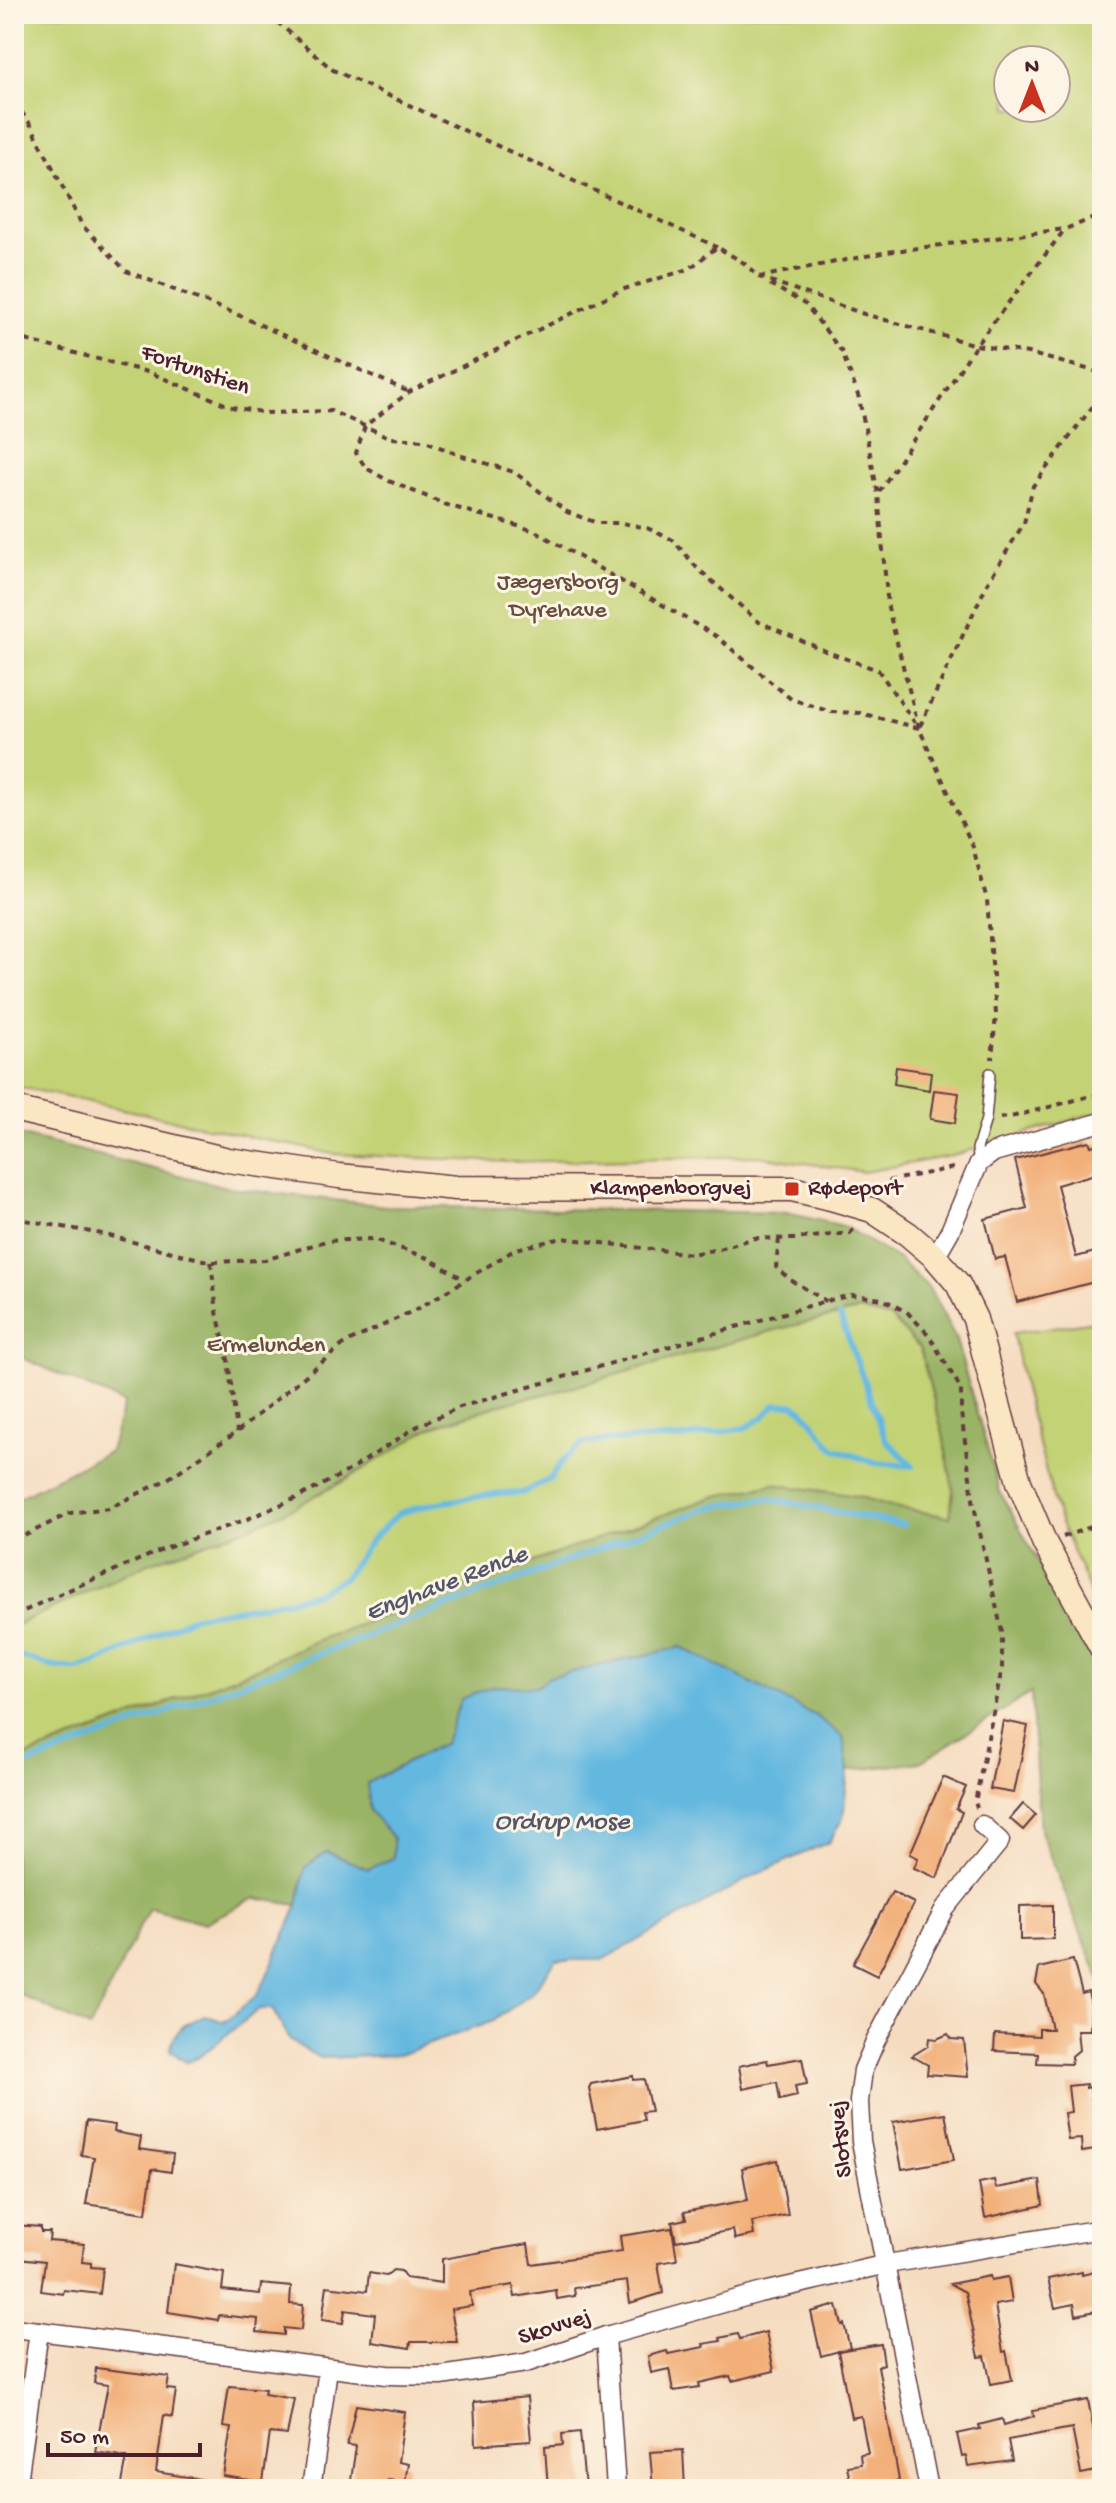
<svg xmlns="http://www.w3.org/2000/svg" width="1116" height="2503" font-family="'Gochi Hand',sans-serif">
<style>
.green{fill:#c3d274;stroke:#867850;stroke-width:2;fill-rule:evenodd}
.forest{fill:#9ab466;stroke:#726a48;stroke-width:2}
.water{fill:#63b8e0;stroke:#566c86;stroke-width:2}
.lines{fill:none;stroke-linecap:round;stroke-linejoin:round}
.stream{stroke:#63b8e0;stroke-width:6}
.building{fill:#f2af78}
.lane-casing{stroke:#643b41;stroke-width:12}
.street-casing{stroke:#643b41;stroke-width:21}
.secondary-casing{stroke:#643b41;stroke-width:27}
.path{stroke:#643b41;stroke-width:4;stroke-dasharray:6 6;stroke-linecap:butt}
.lane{stroke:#fff;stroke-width:9}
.street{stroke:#fff;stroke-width:18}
.secondary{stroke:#fbe6c3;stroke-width:24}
.poi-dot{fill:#c8321e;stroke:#fcf5e5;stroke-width:3}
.labels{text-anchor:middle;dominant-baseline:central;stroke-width:6;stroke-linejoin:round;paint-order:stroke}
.street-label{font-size:24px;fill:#4a1f2b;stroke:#fcf5e5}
.park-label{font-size:24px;fill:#684c3d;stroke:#fcf5e5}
.poi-label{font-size:24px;fill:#4a1f2b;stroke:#fcf5e5;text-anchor:start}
.water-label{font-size:26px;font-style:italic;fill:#53556a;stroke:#fcf5e5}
</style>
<rect width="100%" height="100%" fill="#fcf5e5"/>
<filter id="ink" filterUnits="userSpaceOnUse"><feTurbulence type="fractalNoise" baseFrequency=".0125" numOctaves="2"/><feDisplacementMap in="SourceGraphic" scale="16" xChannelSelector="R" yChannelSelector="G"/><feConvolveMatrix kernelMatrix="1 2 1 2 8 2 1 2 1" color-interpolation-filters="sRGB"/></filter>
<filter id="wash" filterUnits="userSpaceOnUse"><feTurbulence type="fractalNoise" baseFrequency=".006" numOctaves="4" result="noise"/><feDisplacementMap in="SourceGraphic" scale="32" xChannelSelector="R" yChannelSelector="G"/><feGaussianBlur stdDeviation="1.8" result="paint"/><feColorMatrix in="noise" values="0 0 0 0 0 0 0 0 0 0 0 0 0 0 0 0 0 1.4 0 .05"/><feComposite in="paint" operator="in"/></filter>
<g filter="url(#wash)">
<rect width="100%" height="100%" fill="#f5dcc0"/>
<g class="green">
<path d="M 14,14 L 1102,14 L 1102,1111 L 951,1156 L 864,1172 L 758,1156 L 507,1162 L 333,1154 L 14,1086 ZM 1008,60 L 1056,60 L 1056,108 L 1008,108 Z"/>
<path d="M 859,1310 L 891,1318 L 920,1349 L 943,1434 L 953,1490 L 950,1518 L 894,1507 L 857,1496 L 773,1484 L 713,1497 L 317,1640 L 250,1671 L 14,1761 L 14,1626 L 146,1564 L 245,1529 L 339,1484 L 429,1428 L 505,1403 L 558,1391 L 779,1329 Z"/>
<path d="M 1102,1320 L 1102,1621 L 1058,1516 L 1024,1389 L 1013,1333 Z"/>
</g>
<path class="forest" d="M 14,1134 L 230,1188 L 385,1206 L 787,1213 L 843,1226 L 898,1259 L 929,1288 L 955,1337 L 1000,1492 L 1093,1662 L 1102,1674 L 1102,1985 L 1040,1831 L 1031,1693 L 920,1762 L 848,1771 L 843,1737 L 681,1647 L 549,1677 L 536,1687 L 517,1688 L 461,1699 L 445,1743 L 367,1783 L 370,1811 L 393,1838 L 394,1858 L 368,1870 L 305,1867 L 298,1905 L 254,1898 L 205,1923 L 149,1908 L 90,2028 L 14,1992 L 14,1761 L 250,1671 L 317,1640 L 713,1497 L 773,1484 L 857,1496 L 894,1507 L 950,1517 L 953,1490 L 943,1434 L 920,1349 L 891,1318 L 859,1310 L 779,1329 L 558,1391 L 505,1403 L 429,1428 L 387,1455 L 295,1507 L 245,1529 L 146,1564 L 14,1626 L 14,1500 L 110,1451 L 124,1403 L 14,1354 Z"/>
<path class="water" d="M 681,1647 L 816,1716 L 843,1737 L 848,1771 L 843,1818 L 829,1842 L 755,1875 L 602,1960 L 556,1960 L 532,1993 L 493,2021 L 399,2055 L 320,2058 L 292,2042 L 272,2009 L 259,2009 L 199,2057 L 186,2062 L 170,2050 C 176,2027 185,2024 205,2015 L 224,2022 L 257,1995 L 266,1978 L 298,1905 L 305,1867 L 327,1852 L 368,1869 L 393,1858 L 393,1838 L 370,1811 L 367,1783 L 445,1743 L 461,1699 L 493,1686 L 536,1687 L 549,1677 Z"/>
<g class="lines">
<g class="stream">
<path d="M 840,1316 L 886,1440 L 912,1465"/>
<path d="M 14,1654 L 49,1666 L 76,1669 L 100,1661 L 195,1616 L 286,1601 L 319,1592 L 344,1578 L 372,1539 L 399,1513 L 432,1504 L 494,1494 L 522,1493 L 550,1479 L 564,1459 L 583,1443 L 611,1440 L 681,1438 L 745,1428 L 762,1418 L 775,1405 L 793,1404 L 803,1410 L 833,1448 L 875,1463 L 913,1466"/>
<path d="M 14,1769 L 710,1507 L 766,1498 L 903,1525"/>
</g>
</g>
<g id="blocks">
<g class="building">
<path d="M 896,1067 L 931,1072 L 929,1090 L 894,1084 Z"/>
<path d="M 934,1090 L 959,1093 L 955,1123 L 930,1119 Z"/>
<path d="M 1089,1141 L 1091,1146 L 1102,1143 L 1102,1172 L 1057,1185 L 1076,1257 L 1095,1252 L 1102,1280 L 1017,1302 L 1005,1257 L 995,1259 L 985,1219 L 1027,1208 L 1015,1160 Z"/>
<path d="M 1003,1721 L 1028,1726 L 1014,1793 L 990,1789 Z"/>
<path d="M 943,1777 L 966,1787 L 956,1809 L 962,1812 L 937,1878 L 914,1868 L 918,1858 L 910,1854 Z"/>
<path d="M 1023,1804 L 1036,1815 L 1023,1830 L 1010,1819 Z"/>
<path d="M 892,1892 L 914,1903 L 877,1976 L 853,1964 Z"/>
<path d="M 1053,1905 L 1053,1939 L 1020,1940 L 1020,1906 Z"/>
<path d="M 1073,1960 L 1082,1994 L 1088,1992 L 1091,2004 L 1090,2030 L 1077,2030 L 1079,2050 L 1072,2056 L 1071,2064 L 1037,2063 L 1038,2053 L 994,2051 L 995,2034 L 1039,2036 L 1039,2029 L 1052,2029 L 1044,1994 L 1036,1984 L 1039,1968 Z"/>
<path d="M 948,2034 L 952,2039 L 964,2040 L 968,2077 L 927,2074 L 928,2065 L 912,2056 L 928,2046 L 929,2038 L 937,2039 Z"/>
<path d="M 802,2058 L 807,2084 L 795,2086 L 797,2096 L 780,2100 L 777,2082 L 743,2089 L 739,2066 L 767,2060 L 768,2064 Z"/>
<path d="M 633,2076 L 633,2080 L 644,2079 L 651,2111 L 642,2112 L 644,2120 L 597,2129 L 589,2088 L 591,2084 Z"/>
<path d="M 1086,2084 L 1086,2088 L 1090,2087 L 1093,2110 L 1101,2109 L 1102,2149 L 1082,2152 L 1081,2139 L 1068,2140 L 1064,2113 L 1071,2112 L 1068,2086 Z"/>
<path d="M 945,2113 L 954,2160 L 902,2169 L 893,2122 Z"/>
<path d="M 86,2121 L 115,2125 L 114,2132 L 141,2137 L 139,2149 L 173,2154 L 171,2172 L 152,2169 L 146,2213 L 86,2204 L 94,2157 L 81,2155 Z"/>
<path d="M 778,2160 L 788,2215 L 752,2222 L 754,2235 L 735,2239 L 733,2230 L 676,2241 L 672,2222 L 686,2219 L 684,2212 L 748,2200 L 742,2168 Z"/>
<path d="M 994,2180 L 996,2188 L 1040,2180 L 1043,2205 L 985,2218 L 979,2183 Z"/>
<path d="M 14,2225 L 41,2227 L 41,2232 L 50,2232 L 49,2241 L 84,2244 L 82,2262 L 91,2263 L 91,2267 L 103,2268 L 100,2294 L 64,2290 L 63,2294 L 41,2291 L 45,2261 L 19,2258 L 19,2254 L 14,2254 Z"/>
<path d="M 672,2228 L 677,2260 L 658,2263 L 663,2293 L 630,2303 L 627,2281 L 574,2288 L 575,2296 L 557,2299 L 556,2290 L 515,2297 L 513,2285 L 470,2292 L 472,2306 L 451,2309 L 457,2342 L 411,2342 L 410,2348 L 372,2342 L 375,2314 L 345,2310 L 343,2323 L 322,2320 L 327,2286 L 367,2291 L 369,2273 L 386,2276 L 393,2270 L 401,2271 L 406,2278 L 442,2283 L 442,2259 L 528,2244 L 531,2264 L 622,2251 L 620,2236 Z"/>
<path d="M 174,2264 L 224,2273 L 222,2290 L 260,2294 L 261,2284 L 291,2287 L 290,2304 L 303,2305 L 301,2330 L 284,2328 L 284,2335 L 257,2332 L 258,2319 L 219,2315 L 218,2320 L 168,2312 Z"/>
<path d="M 1102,2270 L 1102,2295 L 1098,2296 L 1101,2310 L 1076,2315 L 1074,2304 L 1055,2308 L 1048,2279 L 1082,2272 L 1082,2275 Z"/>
<path d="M 990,2276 L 991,2280 L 1008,2277 L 1012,2302 L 995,2305 L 1003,2352 L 1006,2351 L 1012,2380 L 991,2384 L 985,2356 L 979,2357 L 965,2292 L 950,2284 Z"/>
<path d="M 837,2305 L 842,2325 L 844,2324 L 850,2348 L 821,2356 L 811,2312 Z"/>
<path d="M 766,2332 L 774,2371 L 732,2381 L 730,2376 L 699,2383 L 700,2387 L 673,2391 L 669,2369 L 651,2373 L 648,2356 L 667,2351 L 668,2354 L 704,2347 L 703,2344 L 721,2341 L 720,2338 L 738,2334 L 740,2339 Z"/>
<path d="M 881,2344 L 884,2364 L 878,2366 L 899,2480 L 896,2481 L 898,2489 L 867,2489 L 866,2484 L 851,2486 L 847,2466 L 861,2464 L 860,2454 L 868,2453 L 861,2416 L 851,2418 L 838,2351 Z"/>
<path d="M 96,2368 L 169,2377 L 167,2389 L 176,2390 L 172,2417 L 164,2415 L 156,2472 L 206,2480 L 205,2489 L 121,2489 L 127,2457 L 95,2452 L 108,2385 L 94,2383 Z"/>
<path d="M 229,2386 L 265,2389 L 264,2394 L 294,2399 L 287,2435 L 270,2433 L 263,2482 L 223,2476 L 231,2428 L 223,2427 Z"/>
<path d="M 527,2397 L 531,2441 L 476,2445 L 474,2402 Z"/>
<path d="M 1088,2400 L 1101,2470 L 1081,2474 L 1072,2428 L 1008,2440 L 1012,2461 L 968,2467 L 966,2456 L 962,2457 L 957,2434 L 980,2429 L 979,2425 L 1002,2419 L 1004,2425 L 1034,2416 L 1033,2410 Z"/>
<path d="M 356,2405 L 405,2412 L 398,2462 L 408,2464 L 405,2482 L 388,2480 L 387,2489 L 350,2487 L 356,2446 L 347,2445 Z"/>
<path d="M 580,2432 L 585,2488 L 548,2489 L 545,2447 L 563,2445 L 562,2434 Z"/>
<path d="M 683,2450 L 685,2489 L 653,2489 L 650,2452 Z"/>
</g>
</g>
</g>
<g filter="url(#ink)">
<use href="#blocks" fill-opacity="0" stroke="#643b41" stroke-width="2"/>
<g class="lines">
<g class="lane-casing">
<path id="lane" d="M 979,1163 L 977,1149 L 986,1119 L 990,1073"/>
</g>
<g class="street-casing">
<g id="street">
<path d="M 935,1257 L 950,1231 L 979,1163 L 994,1152 L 1102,1122"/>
<path d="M 14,2328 L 387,2375 L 441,2376 L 526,2363 L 606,2336 L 759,2293 L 887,2264 L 1102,2229"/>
<path d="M 606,2336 L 616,2489"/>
<path d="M 17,2489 L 39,2331"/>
<path d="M 311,2489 L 328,2369"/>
<path d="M 929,2489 L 861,2141 L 859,2101 L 863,2070 L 876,2040 L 945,1909 L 1000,1841 L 982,1825"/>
</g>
</g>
<g class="secondary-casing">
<path id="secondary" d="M 14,1109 L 228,1160 L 339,1176 L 456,1188 L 792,1189 L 831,1198 L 872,1210 L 908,1234 L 935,1257 L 958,1284 L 975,1319 L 1019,1482 L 1045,1544 L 1102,1648"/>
</g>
<g class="path">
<path d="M 268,14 L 333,70 L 717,247"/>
<path d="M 14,102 L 31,125 L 82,225 L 126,271 L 236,314 L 409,392"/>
<path d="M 759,277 L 887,252 L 1065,229 L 1102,215"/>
<path d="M 770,284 L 806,305 L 842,352 L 859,398 L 878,494 L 888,608 L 919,728 L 973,847 L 987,900 L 996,1014 L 992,1059"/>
<path d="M 14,337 L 151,373 L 232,407 L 267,413 L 331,411 L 391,438 L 423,440 L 459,455 L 514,472 L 567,512 L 597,523 L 622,523 L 647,528 L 673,540 L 697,568 L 759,622 L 830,653 L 878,670 L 915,723"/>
<path d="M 879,492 L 976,345 L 1065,229"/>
<path d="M 920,726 L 988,582 L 1024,523 L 1033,486 L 1096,402 L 1102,389"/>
<path d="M 919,728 L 860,713 L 831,712 L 791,699 L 716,636 L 535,531 L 447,505 L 389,481 L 366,468 L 356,453 L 365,426 L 409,392 L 621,290 L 689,269 L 717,247 L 744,263 L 759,277 L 864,314 L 976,345 L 1028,353 L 1102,373"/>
<path d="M 1000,1118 L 1015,1116 L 1102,1093"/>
<path d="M 882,1191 L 888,1181 L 958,1167"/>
<path d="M 14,1218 L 102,1234 L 211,1262 L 265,1260 L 326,1241 L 374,1239 L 428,1258 L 465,1280"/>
<path d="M 779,1239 L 776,1267 L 789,1279 L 826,1301"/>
<path d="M 211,1262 L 217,1312 L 228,1360 L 237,1432"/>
<path d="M 1063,1537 L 1102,1523"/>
<path d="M 14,1541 L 70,1513 L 109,1508 L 166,1480 L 237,1432 L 344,1344 L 419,1308 L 516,1249 L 562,1238 L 691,1254 L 719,1249 L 754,1238 L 793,1239 L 850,1233 L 856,1227"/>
<path d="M 14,1616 L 55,1596 L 164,1549 L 245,1520 L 301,1496 L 350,1470 L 418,1426 L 460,1407 L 826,1301 L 852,1295 L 883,1299 L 908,1313 L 928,1334 L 961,1389 L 961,1413 L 974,1506 L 1002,1632 L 1002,1668 L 975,1802 L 977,1808"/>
</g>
<use href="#lane" class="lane"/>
<use href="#street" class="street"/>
<use href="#secondary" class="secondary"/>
</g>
</g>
<rect class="poi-dot" x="784" y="1181" width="16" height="16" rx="4"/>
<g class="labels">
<g class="street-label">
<text transform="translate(195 371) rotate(19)">Fortunstien</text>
<text x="671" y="1189">Klampenborgvej</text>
<text transform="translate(842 2139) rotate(-96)">Slotsvej</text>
<text transform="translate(555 2328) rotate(-18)">Skovvej</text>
</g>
<g class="park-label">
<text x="558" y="583">Jægersborg<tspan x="558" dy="28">Dyrehave</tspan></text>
<text x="266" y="1346">Ermelunden</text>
</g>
<g class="poi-label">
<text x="808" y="1189">Rødeport</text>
</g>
<g class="water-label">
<text transform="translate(447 1585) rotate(-21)">Enghave Rende</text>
<text x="562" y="1823">Ordrup Mose</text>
</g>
</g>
<rect width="1116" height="2503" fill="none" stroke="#fcf5e5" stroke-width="48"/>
<g transform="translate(1032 84)"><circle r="38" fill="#fcf5e5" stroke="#b59f9b" stroke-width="2"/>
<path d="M0-6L14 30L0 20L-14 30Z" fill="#c8321e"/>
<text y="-12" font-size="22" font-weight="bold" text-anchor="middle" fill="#4a1f2b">N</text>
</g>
<path d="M48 2443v12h152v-12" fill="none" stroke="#4a1f2b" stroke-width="4"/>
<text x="60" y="2443" font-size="24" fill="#4a1f2b" stroke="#fcf5e5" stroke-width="6" paint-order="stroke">50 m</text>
</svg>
